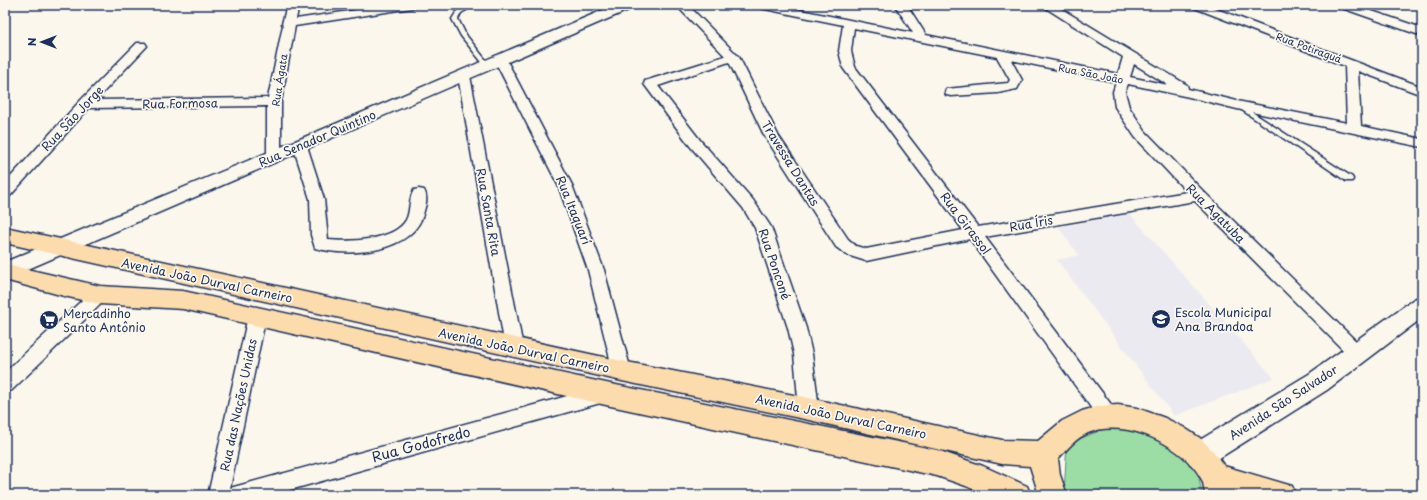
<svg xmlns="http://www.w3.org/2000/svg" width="1427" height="500" font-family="'Playpen Sans',sans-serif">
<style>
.built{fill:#eceaf1}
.green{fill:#9cdca5;stroke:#5c8682}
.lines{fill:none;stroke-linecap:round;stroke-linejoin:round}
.lane-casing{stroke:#1b2f5e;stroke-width:3}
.street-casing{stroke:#1b2f5e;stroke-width:3}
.secondary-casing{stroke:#1b2f5e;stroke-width:3}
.primary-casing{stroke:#1b2f5e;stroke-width:3}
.lane{fill:#fbf7ec;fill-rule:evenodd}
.street{fill:#fbf7ec;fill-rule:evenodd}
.secondary{fill:#fbf7ec;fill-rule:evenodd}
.primary{fill:#fcdcac;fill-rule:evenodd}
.labels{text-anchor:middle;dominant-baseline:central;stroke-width:3.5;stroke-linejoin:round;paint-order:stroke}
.far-street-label{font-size:10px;fill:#1b2f5e;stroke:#fbf7ec}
.street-label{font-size:12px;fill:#1b2f5e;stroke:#fbf7ec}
.poi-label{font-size:12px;fill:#1b2f5e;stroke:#fbf7ec;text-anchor:start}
.near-street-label{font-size:14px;fill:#1b2f5e;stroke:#fbf7ec}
</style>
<rect width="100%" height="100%" fill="#fbf7ec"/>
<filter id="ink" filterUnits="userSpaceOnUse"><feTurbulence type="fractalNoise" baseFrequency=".025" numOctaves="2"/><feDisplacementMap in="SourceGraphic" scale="8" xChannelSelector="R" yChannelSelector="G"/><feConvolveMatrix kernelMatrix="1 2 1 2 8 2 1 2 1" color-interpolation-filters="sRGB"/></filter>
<g filter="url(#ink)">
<path class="built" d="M 1130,214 L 1274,378 L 1174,416 L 1057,260 L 1079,255 L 1058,227 Z"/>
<path class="green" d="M 1109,427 L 1159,433 L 1197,466 L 1202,495 L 1067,495 L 1064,492 L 1067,444 Z"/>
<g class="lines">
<g class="lane-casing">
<g id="lane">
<path d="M 468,5 L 475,5 L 461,13 L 458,19 L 466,35 L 489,64 L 489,66 L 485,66 L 461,36 L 452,19 L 457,11 Z"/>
<path d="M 1238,103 L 1352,177 L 1353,179 L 1352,181 L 1346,181 L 1236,106 L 1236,104 Z"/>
</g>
</g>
<g class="street-casing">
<g id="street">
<path d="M 287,5 L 299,5 L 296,19 L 390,5 L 418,5 L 412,8 L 295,26 L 281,102 L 281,156 L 279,159 L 274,161 L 269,159 L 267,156 L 267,106 L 89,108 L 10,196 L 5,197 L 5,183 L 80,101 L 137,43 L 145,43 L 147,46 L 96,100 L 268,98 L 283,25 L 282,24 Z"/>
<path d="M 676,5 L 688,5 L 739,57 L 778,135 L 848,239 L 856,246 L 866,249 L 963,230 L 843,68 L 839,51 L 843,25 L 760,8 L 754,5 L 776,5 L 913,33 L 895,5 L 907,5 L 926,35 L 1118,74 L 1123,57 L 1041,5 L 1055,5 L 1187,85 L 1188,89 L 1237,101 L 1347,123 L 1345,66 L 1192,7 L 1190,5 L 1206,5 L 1422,87 L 1422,95 L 1358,71 L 1361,126 L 1422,139 L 1422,147 L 1237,109 L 1189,97 L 1128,84 L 1125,92 L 1129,107 L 1145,131 L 1203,191 L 1362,347 L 1365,352 L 1362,357 L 1356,359 L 1350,357 L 1195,201 L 985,237 L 1116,411 L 1119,417 L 1116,423 L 1109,425 L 1102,423 L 970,239 L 866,261 L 847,255 L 836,247 L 764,135 L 729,62 L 658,86 L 700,140 L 753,200 L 771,227 L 806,328 L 812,354 L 819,409 L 816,415 L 809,417 L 802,415 L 799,409 L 794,354 L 788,328 L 755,228 L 743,208 L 690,146 L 644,84 L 645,81 L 725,56 ZM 854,28 L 997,57 L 1010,80 L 1008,83 L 946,89 L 945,92 L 946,95 L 951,96 L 998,93 L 1017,89 L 1022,80 L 1011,60 L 1116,82 L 1113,92 L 1115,107 L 1135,137 L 1187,192 L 978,227 L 855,67 L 851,51 ZM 1134,64 L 1168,85 L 1130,77 Z"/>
<path d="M 1337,5 L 1354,5 L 1422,28 L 1422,36 L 1339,7 Z"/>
<path d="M 500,55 L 504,56 L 506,59 L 572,185 L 604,270 L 631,371 L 628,376 L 622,379 L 616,376 L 613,371 L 588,270 L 558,185 L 494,59 L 496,56 Z"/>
<path d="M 464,72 L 468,73 L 470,76 L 523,347 L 520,352 L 514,354 L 508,352 L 505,347 L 458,76 L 460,73 Z"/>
<path d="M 300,142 L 305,143 L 307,146 L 324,199 L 328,240 C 349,242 394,241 406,220 C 411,211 408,199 414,190 L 419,189 L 424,190 C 428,196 426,205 424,211 C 415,253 349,258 315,248 L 311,235 L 310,199 L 293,146 L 295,143 Z"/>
<path d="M 99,289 L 105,290 L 107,295 L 105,300 L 12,390 L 5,392 L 5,372 L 93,290 Z"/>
<path d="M 257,309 L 263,311 L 266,316 L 230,488 L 604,386 L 611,388 L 613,394 L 611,400 L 604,402 L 272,495 L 208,495 L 248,316 L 251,311 Z"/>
</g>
</g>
<g class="secondary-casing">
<g id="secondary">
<path d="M 615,5 L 636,5 L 633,8 L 5,279 L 5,262 L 293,142 Z"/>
<path d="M 1422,296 L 1422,318 L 1327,390 L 1210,464 L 1200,467 L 1190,464 L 1186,455 L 1190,446 L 1309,374 L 1414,299 Z"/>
</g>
</g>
<g class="primary-casing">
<g id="primary">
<path d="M 5,227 L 622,361 L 809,398 L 1002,440 L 1038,441 L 1062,421 L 1082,411 L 1099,406 L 1118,405 L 1137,408 L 1165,418 L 1183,427 L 1200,438 L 1213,451 L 1224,466 L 1292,486 L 1296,495 L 1205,495 C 1204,490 1204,484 1202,480 C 1185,445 1124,417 1088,433 C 1076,438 1067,449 1058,459 L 1060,475 L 1067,495 L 1039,495 L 1030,466 L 1002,464 L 809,420 L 622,381 L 5,243 Z"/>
<path d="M 5,264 L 100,286 L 183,291 L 606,383 L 937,450 L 983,466 L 1027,486 L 1031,495 L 986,495 L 966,486 L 937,476 L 606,405 L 183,309 L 100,304 L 64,296 L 5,280 Z"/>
</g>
</g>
<use href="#lane" class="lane"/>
<use href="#street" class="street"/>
<use href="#secondary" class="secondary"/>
<use href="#primary" class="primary"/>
</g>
</g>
<defs>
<g id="school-disc" transform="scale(1)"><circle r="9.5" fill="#1b2f5e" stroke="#fbf7ec"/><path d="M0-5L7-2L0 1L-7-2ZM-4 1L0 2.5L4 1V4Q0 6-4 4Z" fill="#fff"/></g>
<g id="supermarket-disc" transform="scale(1)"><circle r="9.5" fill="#1b2f5e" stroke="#fbf7ec"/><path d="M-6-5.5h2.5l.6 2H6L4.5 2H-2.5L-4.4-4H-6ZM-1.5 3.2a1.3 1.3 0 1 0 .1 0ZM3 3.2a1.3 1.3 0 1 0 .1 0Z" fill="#fff"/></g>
</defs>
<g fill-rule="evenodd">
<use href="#school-disc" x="1161" y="319"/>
<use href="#supermarket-disc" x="49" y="320"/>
</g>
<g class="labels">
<g class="far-street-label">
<text transform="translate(1309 47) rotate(20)">Rua Potiraguá</text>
<text transform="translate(1091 73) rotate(11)">Rua São João</text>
<text transform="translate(279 80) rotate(-81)">Rua Ágata</text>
</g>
<g class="street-label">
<text transform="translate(180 103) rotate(-1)">Rua Formosa</text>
<text transform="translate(72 118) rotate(-47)">Rua São Jorge</text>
<text transform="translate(317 138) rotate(-23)">Rua Senador Quintino</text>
<text transform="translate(791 163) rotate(58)">Travessa Dantas</text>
<text transform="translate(574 210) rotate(68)">Rua Itaquarí</text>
<text transform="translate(489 212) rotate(80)">Rua Santa Rita</text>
<text transform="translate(1216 213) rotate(45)">Rua Agatuba</text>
<text transform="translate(966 223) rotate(53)">Rua Girassol</text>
<text transform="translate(1031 223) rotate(-10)">Rua Íris</text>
<text transform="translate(775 264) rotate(71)">Rua Ponconé</text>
<text transform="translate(207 280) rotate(12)">Avenida João Durval Carneiro</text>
<text transform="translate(524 350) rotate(12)">Avenida João Durval Carneiro</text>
<text transform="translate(1283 402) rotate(-33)">Avenida São Salvador</text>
<text transform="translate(238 405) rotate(-78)">Rua das Nações Unidas</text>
<text transform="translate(841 416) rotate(12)">Avenida João Durval Carneiro</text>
</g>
<g class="poi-label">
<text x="1175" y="312">Escola Municipal<tspan x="1175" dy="14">Ana Brandoa</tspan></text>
<text x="63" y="313">Mercadinho<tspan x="63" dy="14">Santo Antônio</tspan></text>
</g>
<g class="near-street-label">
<text transform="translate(421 444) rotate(-15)">Rua Godofredo</text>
</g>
</g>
<rect width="1427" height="500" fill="none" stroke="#fbf7ec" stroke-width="20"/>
<rect x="10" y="10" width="1407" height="480" fill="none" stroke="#1b2f5e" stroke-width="1.5" filter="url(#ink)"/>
<g transform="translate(42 42) rotate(270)" stroke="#fbf7ec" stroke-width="3" paint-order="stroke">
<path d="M0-3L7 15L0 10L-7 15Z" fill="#1b2f5e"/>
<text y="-6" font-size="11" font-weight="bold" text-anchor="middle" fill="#1b2f5e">N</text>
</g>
</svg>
